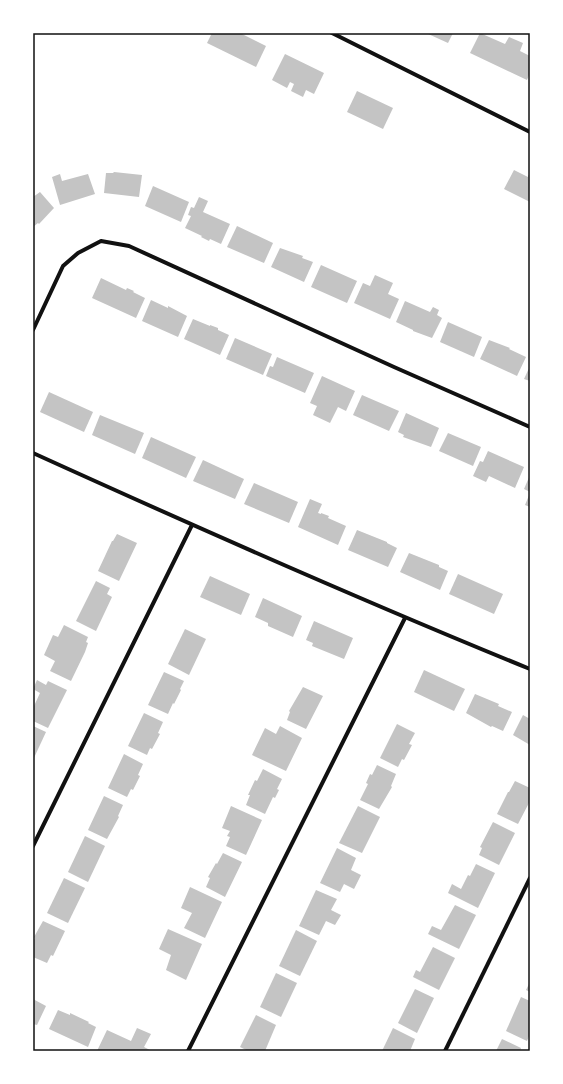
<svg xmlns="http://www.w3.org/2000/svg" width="563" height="1084" font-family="'Archivo Narrow',sans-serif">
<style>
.building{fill:#c4c4c4}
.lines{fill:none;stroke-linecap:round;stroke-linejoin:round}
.minor{stroke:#111;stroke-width:4}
.neatline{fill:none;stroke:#111;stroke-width:1.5}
</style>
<rect width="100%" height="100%" fill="#fff"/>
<g class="building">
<path d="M 212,33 L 240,33 L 266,46 L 256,67 L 207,43 Z"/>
<path d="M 426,33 L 453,33 L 448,43 Z"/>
<path d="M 480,33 L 505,44 L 509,37 L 523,43 L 520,51 L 530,56 L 530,73 L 527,80 L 470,53 Z"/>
<path d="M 285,54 L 324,73 L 314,94 L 306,90 L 303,97 L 291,91 L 294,84 L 290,82 L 287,88 L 272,80 Z"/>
<path d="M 357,91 L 393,108 L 383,129 L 347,112 Z"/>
<path d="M 514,170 L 528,177 L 528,175 L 530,176 L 530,202 L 504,189 Z"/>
<path d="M 114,172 L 142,175 L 139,197 L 104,193 L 106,173 L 113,173 Z"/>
<path d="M 60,174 L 62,181 L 88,174 L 95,194 L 60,205 L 52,177 Z"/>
<path d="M 153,186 L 189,202 L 181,222 L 145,206 Z"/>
<path d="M 40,192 L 54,208 L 39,224 L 38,223 L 33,227 L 33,197 Z"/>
<path d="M 199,197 L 208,201 L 203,212 L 230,224 L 221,244 L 210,239 L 209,241 L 201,237 L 202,236 L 185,228 L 191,216 L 188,215 L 191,207 L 194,208 Z"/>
<path d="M 237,226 L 273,243 L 264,263 L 227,247 Z"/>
<path d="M 280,248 L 303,256 L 302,258 L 313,262 L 304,282 L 271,267 Z"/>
<path d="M 321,265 L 357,281 L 347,303 L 311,287 Z"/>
<path d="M 375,275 L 393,283 L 388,294 L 399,299 L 390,319 L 354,303 L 363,283 L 370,286 Z"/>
<path d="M 101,278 L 126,290 L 127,288 L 134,291 L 133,292 L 145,298 L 136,318 L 92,298 Z"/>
<path d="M 151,300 L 168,308 L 168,306 L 187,316 L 178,337 L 142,321 Z"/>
<path d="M 405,301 L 430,312 L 433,307 L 439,310 L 437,315 L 442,318 L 432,338 L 413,331 L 413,330 L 396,322 Z"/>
<path d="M 193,319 L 210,326 L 210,325 L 218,328 L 218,330 L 229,335 L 220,355 L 184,339 Z"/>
<path d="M 448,322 L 482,337 L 474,357 L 440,342 Z"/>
<path d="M 235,338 L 272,354 L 263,375 L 226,359 Z"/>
<path d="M 489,340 L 510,348 L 509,349 L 526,357 L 517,376 L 480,359 Z"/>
<path d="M 277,357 L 314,373 L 305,393 L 266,376 L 270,366 L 273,367 Z"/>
<path d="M 530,366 L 530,381 L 524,379 Z"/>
<path d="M 322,376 L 355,391 L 346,411 L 338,407 L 330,423 L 313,415 L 317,406 L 310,403 Z"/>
<path d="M 49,392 L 93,412 L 84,432 L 40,412 Z"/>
<path d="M 362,395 L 399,411 L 389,431 L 353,415 Z"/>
<path d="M 406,413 L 439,428 L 431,447 L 403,437 L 404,435 L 398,432 Z"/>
<path d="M 100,415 L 144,433 L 135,454 L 92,435 Z"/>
<path d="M 448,433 L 481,447 L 473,466 L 439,451 Z"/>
<path d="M 151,437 L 196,457 L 186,478 L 142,458 Z"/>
<path d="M 488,451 L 524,467 L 515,488 L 489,476 L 486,482 L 473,476 L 480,461 L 483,462 Z"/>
<path d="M 203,460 L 244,479 L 235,499 L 193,481 Z"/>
<path d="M 530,475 L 530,492 L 524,489 Z"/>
<path d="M 254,483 L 298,502 L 289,523 L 244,504 Z"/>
<path d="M 530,493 L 530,507 L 525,505 Z"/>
<path d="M 310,499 L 322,504 L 318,513 L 321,514 L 321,513 L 329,516 L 328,518 L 346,526 L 338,545 L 298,527 Z"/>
<path d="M 357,530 L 387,542 L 387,543 L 397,548 L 388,567 L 348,550 Z"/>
<path d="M 117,534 L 137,543 L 119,581 L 98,571 L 112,541 L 113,541 Z"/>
<path d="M 409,553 L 439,565 L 439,567 L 448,571 L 440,590 L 400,572 Z"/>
<path d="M 458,574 L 503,594 L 494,614 L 449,594 Z"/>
<path d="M 210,576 L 250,594 L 241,615 L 200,597 Z"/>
<path d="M 96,581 L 110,588 L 107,594 L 112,597 L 96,631 L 76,621 Z"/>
<path d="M 263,598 L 302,616 L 293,637 L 268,626 L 268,623 L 255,617 Z"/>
<path d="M 314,621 L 353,638 L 344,659 L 312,646 L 313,643 L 306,640 Z"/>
<path d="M 64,625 L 88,637 L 86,642 L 88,643 L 85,652 L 71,681 L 50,671 L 55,661 L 44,655 L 53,635 L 58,637 Z"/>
<path d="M 185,629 L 206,639 L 189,675 L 168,664 Z"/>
<path d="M 424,670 L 465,689 L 454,711 L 414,692 Z"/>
<path d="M 164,672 L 184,681 L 180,689 L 181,690 L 174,704 L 173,703 L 168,714 L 148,705 Z"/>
<path d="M 37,680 L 46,685 L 48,681 L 67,690 L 48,728 L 33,721 L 33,706 L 34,706 L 40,693 L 33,689 Z"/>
<path d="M 303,687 L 323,696 L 306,729 L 287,720 L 290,712 L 289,711 Z"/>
<path d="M 475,694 L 499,704 L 498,706 L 512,712 L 503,731 L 492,726 L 491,727 L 466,713 Z"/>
<path d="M 144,713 L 163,722 L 158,733 L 160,734 L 152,749 L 150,748 L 147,755 L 128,746 Z"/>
<path d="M 523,715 L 530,719 L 530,745 L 513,735 Z"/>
<path d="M 397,724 L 415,733 L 409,744 L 412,745 L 404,760 L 402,759 L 398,767 L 380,758 Z"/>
<path d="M 33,726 L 46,732 L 33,760 Z"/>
<path d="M 280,726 L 302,738 L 286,771 L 252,755 L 265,728 L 276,734 Z"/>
<path d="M 124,754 L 143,764 L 138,775 L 140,776 L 133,790 L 131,789 L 127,797 L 108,788 Z"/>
<path d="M 377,765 L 396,774 L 391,786 L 392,787 L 379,809 L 360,800 L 368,784 L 366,783 L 370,774 L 372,775 Z"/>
<path d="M 263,769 L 282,779 L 277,789 L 279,790 L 275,798 L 273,797 L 265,814 L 246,805 L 250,795 L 248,795 L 255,780 L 257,781 Z"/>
<path d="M 515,781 L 530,788 L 530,801 L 518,824 L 497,814 L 508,792 L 509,792 Z"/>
<path d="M 104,796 L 123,805 L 118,816 L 119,817 L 107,839 L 88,830 Z"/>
<path d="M 231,806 L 262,820 L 246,855 L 226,846 L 230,837 L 227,836 L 230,831 L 222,828 Z"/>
<path d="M 358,806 L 380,817 L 362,853 L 339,843 Z"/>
<path d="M 493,822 L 515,833 L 499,865 L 479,855 L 482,848 L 480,847 Z"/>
<path d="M 85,836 L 105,846 L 88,882 L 68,872 Z"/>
<path d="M 337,848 L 356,858 L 351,870 L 361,875 L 354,889 L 344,884 L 340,892 L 320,883 Z"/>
<path d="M 223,853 L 242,862 L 225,897 L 206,887 L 210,878 L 208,877 L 216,863 L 217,864 Z"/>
<path d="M 476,864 L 495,873 L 478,908 L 448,893 L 452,884 L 461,889 L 468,875 L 470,876 Z"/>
<path d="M 64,878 L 85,888 L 68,923 L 47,913 Z"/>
<path d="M 190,887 L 222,902 L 205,938 L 184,928 L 192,913 L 181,908 Z"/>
<path d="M 316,890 L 337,899 L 331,910 L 341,915 L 335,925 L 326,921 L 319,935 L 299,926 Z"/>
<path d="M 455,905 L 476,915 L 459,949 L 428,934 L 432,926 L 441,930 Z"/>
<path d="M 43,921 L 65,931 L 53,956 L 51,955 L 47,963 L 33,957 L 33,943 L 35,938 L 34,937 Z"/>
<path d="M 168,929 L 202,944 L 186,980 L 166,970 L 171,955 L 159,949 Z"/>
<path d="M 296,930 L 317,941 L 300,976 L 279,966 Z"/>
<path d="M 433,947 L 455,958 L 439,990 L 413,977 L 416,970 L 420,972 Z"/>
<path d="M 276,973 L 297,983 L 281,1017 L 260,1007 Z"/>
<path d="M 530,982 L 530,992 L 526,990 Z"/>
<path d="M 415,989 L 434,998 L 417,1033 L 398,1023 Z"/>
<path d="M 521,997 L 530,1001 L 530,1034 L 527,1041 L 506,1031 Z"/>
<path d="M 33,999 L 46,1006 L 37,1025 L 33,1024 Z"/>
<path d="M 58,1010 L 70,1015 L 70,1013 L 89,1022 L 88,1023 L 96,1027 L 88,1047 L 49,1029 Z"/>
<path d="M 256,1015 L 276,1025 L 265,1051 L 248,1051 L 240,1047 Z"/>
<path d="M 137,1028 L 151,1034 L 144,1047 L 150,1050 L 150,1051 L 97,1051 L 107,1030 L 131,1041 Z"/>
<path d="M 393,1028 L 415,1039 L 410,1051 L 382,1051 Z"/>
<path d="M 502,1039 L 521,1048 L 520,1051 L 496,1051 Z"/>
</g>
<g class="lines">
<g class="minor">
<path d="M 332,33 L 530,132"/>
<path d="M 33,330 L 63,266 L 78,253 L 101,241 L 129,246 L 394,367 L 530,427"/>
<path d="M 33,453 C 198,528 363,601 530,669"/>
<path d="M 33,846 L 192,525"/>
<path d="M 188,1051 L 405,618"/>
<path d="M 445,1051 L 530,878"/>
</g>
</g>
<rect width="563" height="1084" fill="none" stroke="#ffffff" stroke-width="68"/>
<rect x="34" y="34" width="495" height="1016" class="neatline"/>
</svg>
